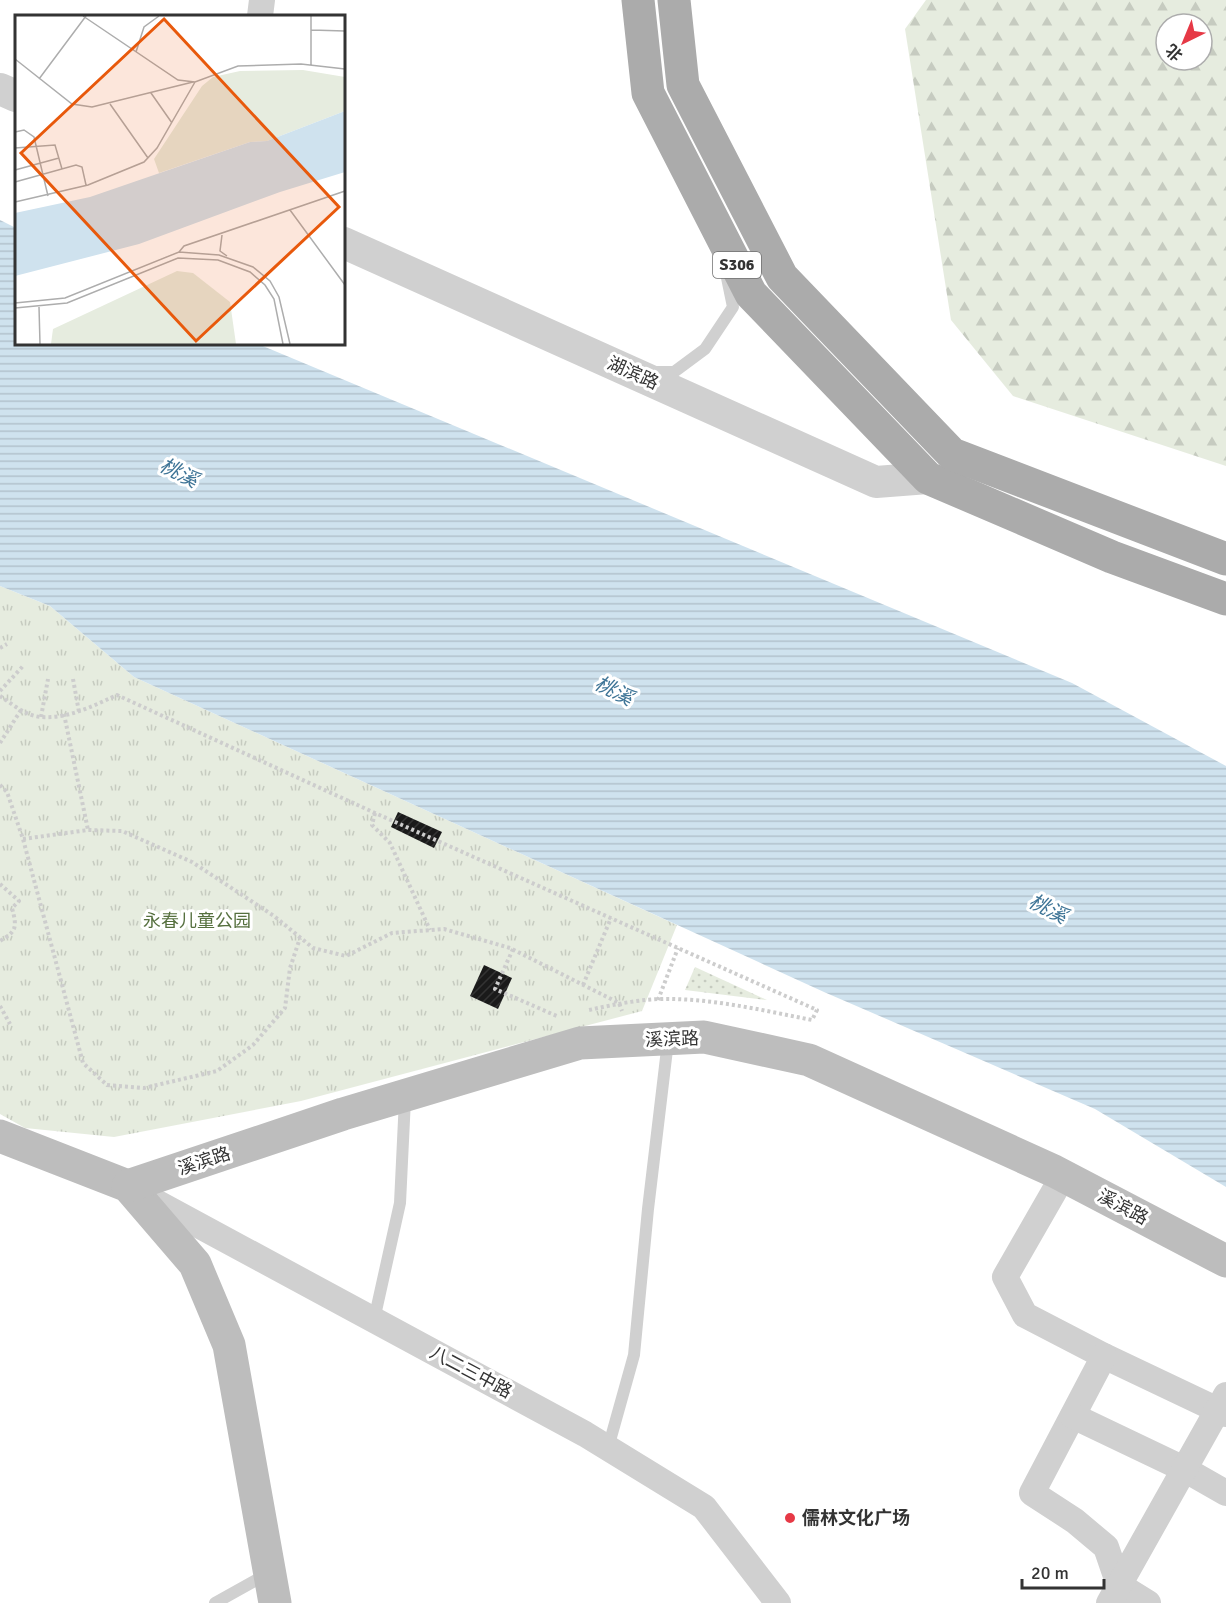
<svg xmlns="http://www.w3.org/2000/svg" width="1226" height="1603" font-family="Signika,'Noto Sans SC',sans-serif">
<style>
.grass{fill:url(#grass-dots)}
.forest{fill:url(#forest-firs);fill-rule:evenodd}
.park{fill:url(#park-tufts)}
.water{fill:url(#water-rules)}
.building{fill:url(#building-hatch)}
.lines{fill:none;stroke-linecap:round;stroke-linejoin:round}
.path{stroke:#cdcdcd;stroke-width:4;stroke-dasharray:3 3;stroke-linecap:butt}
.service{stroke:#d0d0d0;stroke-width:12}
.minor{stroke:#d0d0d0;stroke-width:26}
.tertiary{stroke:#d0d0d0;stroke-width:32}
.secondary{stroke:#bdbdbd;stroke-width:33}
.primary{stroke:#ababab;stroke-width:33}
.poi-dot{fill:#e63946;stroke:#fff;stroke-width:2}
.labels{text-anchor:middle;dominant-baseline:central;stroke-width:6;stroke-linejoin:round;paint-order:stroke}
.shield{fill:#fff;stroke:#707070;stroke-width:1.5}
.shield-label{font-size:16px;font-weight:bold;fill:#333}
.street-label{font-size:18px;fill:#333;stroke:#fff}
.park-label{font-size:18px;fill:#56703f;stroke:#fff}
.poi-label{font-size:18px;font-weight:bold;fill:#333;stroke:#fff;text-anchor:start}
.water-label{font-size:20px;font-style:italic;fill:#3f7597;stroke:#fff}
.inset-road{fill:none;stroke:#adadad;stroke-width:1.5}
.view{fill:#e8590c;fill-opacity:0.15;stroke:#e8590c;stroke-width:3}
.inset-edge{fill:none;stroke:#333;stroke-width:3}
</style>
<defs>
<pattern id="grass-dots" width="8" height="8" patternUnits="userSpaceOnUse" patternTransform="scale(1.5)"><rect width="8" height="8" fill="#e6ecdf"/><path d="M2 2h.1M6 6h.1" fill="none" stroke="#c6cbc0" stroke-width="1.8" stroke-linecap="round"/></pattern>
<pattern id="forest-firs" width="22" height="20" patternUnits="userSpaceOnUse" patternTransform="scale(1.5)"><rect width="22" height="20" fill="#e6ecdf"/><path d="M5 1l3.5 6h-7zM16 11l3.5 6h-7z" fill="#c6cbc0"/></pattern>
<pattern id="park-tufts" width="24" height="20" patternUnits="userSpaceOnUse" patternTransform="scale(1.5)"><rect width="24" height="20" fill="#e6ecdf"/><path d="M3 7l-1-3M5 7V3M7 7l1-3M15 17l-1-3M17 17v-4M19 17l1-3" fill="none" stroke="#c6cbc0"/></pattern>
<pattern id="water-rules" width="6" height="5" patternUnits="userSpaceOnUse" patternTransform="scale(1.5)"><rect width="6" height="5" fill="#cfe2ee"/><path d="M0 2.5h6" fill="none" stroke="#b2c2cd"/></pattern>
<pattern id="building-hatch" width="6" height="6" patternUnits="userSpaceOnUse" patternTransform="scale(1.5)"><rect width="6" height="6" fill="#1a1a1a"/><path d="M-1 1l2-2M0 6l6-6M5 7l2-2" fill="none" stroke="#333"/></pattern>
</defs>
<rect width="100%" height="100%" fill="#fff"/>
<path class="grass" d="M 695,967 L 767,1000 L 685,990 Z"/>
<path class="forest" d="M 926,0 L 1226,0 L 1226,466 L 1013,396 L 951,320 L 905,29 ZM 1166,24 L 1202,24 L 1202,60 L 1166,60 Z"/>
<path class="park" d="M 0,586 L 50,606 L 134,677 L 677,925 L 642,1011 L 301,1101 L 114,1137 L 25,1128 L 0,1114 Z"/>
<path class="water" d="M 0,220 L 16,228 L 16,344 L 258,344 L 1072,683 L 1226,766 L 1226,1187 L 1095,1109 L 824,992 L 134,677 L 50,606 L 0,586 Z"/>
<g class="building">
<path d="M 398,812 L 442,832 L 434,848 L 391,827 Z"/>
<path d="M 484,965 L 512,978 L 498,1009 L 470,996 Z"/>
</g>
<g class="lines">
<g class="path">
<path d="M 0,648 L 7,644"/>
<path d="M 73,679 L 79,712"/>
<path d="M 0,691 L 24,665"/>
<path d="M 0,696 C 12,704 26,716 41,717 C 68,719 93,706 117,695 L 375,813 L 817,1010 L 812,1020 C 766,1011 720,1000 673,999 C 645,998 616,1004 589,1010"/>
<path d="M 64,714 L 88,830"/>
<path d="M 41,717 L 48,679"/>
<path d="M 0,743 L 21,710"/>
<path d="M 0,785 L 7,792 L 23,839 L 83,1063 L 107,1085 L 144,1088 L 217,1071 L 253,1045 L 285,1008 L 290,968 L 300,938"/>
<path d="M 375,813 L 372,825 L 390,843 L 430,930"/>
<path d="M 23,839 L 88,830 L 122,831 L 192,862 L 274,916 L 313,948 L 346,956 L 392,933 L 444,929 L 510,948 L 619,1003 L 622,1011"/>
<path d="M 0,884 L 19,901 L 12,908 C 17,927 17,931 0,941"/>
<path d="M 513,949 L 495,989 L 559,1017"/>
<path d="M 583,985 L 611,918"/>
<path d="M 658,1000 L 678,948"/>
<path d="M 0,1006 L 10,1024"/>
</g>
<g class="service">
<path d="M 653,372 L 674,372 L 705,349 L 733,307 L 726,273"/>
<path d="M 374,1320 L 400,1203 L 405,1099"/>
<path d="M 608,1448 L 634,1355 L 648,1209 L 668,1041"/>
<path d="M 215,1603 L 269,1573"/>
</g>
<g class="minor">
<path d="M 260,16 L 262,0"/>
<path d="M 1063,1176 L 1005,1277 L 1025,1315 L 1104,1356 L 1226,1414"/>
<path d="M 139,1193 L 585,1434 L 704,1507 L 778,1603"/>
<path d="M 1104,1356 L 1032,1493 L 1075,1521 L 1106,1547 L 1119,1585 L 1148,1603"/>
<path d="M 1073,1416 L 1184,1469 L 1226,1493"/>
<path d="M 1109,1603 L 1226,1395"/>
</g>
<g class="tertiary">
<path d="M 0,89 L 16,96"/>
<path d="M 344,243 L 876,482 L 928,478"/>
</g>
<g class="secondary">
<path d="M 0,1136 L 128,1186 L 195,1264 L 229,1345 L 275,1603"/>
<path d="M 128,1186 L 343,1114 L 580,1043 L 704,1037 L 809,1060 L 1054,1171 L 1226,1261"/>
</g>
<g class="primary">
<path d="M 638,0 L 648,93 L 751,294 L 928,478 L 1112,557 L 1226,599"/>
<path d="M 674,0 L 683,85 L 782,277 L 952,454 L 1226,559"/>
</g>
</g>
<circle class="poi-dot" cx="790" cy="1518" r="6"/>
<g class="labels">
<rect class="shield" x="713" y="252" width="48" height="26" rx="4.5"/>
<g class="shield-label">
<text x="737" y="265">S306</text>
</g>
<g class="street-label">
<text transform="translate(633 373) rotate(24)">湖滨路</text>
<text transform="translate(672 1039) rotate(-2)">溪滨路</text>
<text transform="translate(204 1161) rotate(-18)">溪滨路</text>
<text transform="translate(1123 1207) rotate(28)">溪滨路</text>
<text transform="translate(471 1372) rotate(28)">八二三中路</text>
</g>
<g class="park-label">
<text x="197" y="921">永春儿童公园</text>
</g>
<g class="poi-label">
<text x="802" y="1518">儒林文化广场</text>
</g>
<g class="water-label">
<text transform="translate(179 473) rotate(27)">桃溪</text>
<text transform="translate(614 691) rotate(27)">桃溪</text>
<text transform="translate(1048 909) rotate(27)">桃溪</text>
</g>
</g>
<g transform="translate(15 15)">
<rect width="330" height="330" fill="#fff"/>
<path d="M 162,256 L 178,258 L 215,287 L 221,329 L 36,329 L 38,314 Z" fill="#e6ecdf"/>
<path d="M 288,55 L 330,62 L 330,96 L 252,126 L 235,127 L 144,158 L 139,144 L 187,71 L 198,62 L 225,56 Z" fill="#e6ecdf"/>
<path d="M 330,96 L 330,157 L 265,177 L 124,229 L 0,261 L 0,198 L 75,182 L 235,127 L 252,126 Z" fill="#cfe2ee"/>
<path class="inset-road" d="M 68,1 L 163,65 L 180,67 L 223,51 L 286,49 L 330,54M 296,1 L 296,50M 296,15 L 330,16M 121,37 L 129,12 L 144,1M 0,44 L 57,89 L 77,92 L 178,67M 24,64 L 71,1M 136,78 L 157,108M 95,89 L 133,143M 0,117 L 9,115 L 19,122 L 33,181M 0,133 L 40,130 L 47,154M 0,155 L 44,143M 0,167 L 61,150 L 67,152 L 71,170M 0,187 L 73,170 L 129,147 L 142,133 L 180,67M 275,195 L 330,270M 207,220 L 205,236 L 212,241M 164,237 L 169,231 L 330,176M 0,288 L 50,283 L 164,237 L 204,240 L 238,252 L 255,266 L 264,282 L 275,329M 24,292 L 25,329M 0,293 L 52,288 L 163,243 L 203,245 L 235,257 L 250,270 L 259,284 L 268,329"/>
<path class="view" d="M 149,4 L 324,192 L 181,326 L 6,138 Z"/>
<rect width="330" height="330" class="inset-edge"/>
</g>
<g transform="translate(1184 42) rotate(223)"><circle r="28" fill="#ffffff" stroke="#adadad" stroke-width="1.5"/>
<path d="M0-4.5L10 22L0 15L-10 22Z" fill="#e63946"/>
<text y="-9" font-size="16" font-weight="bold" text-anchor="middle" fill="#333333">北</text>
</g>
<path d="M1022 1579v9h82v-9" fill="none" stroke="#333333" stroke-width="3"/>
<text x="1031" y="1579" font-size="18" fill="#333333" stroke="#ffffff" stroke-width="4.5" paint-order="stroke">20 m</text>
</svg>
